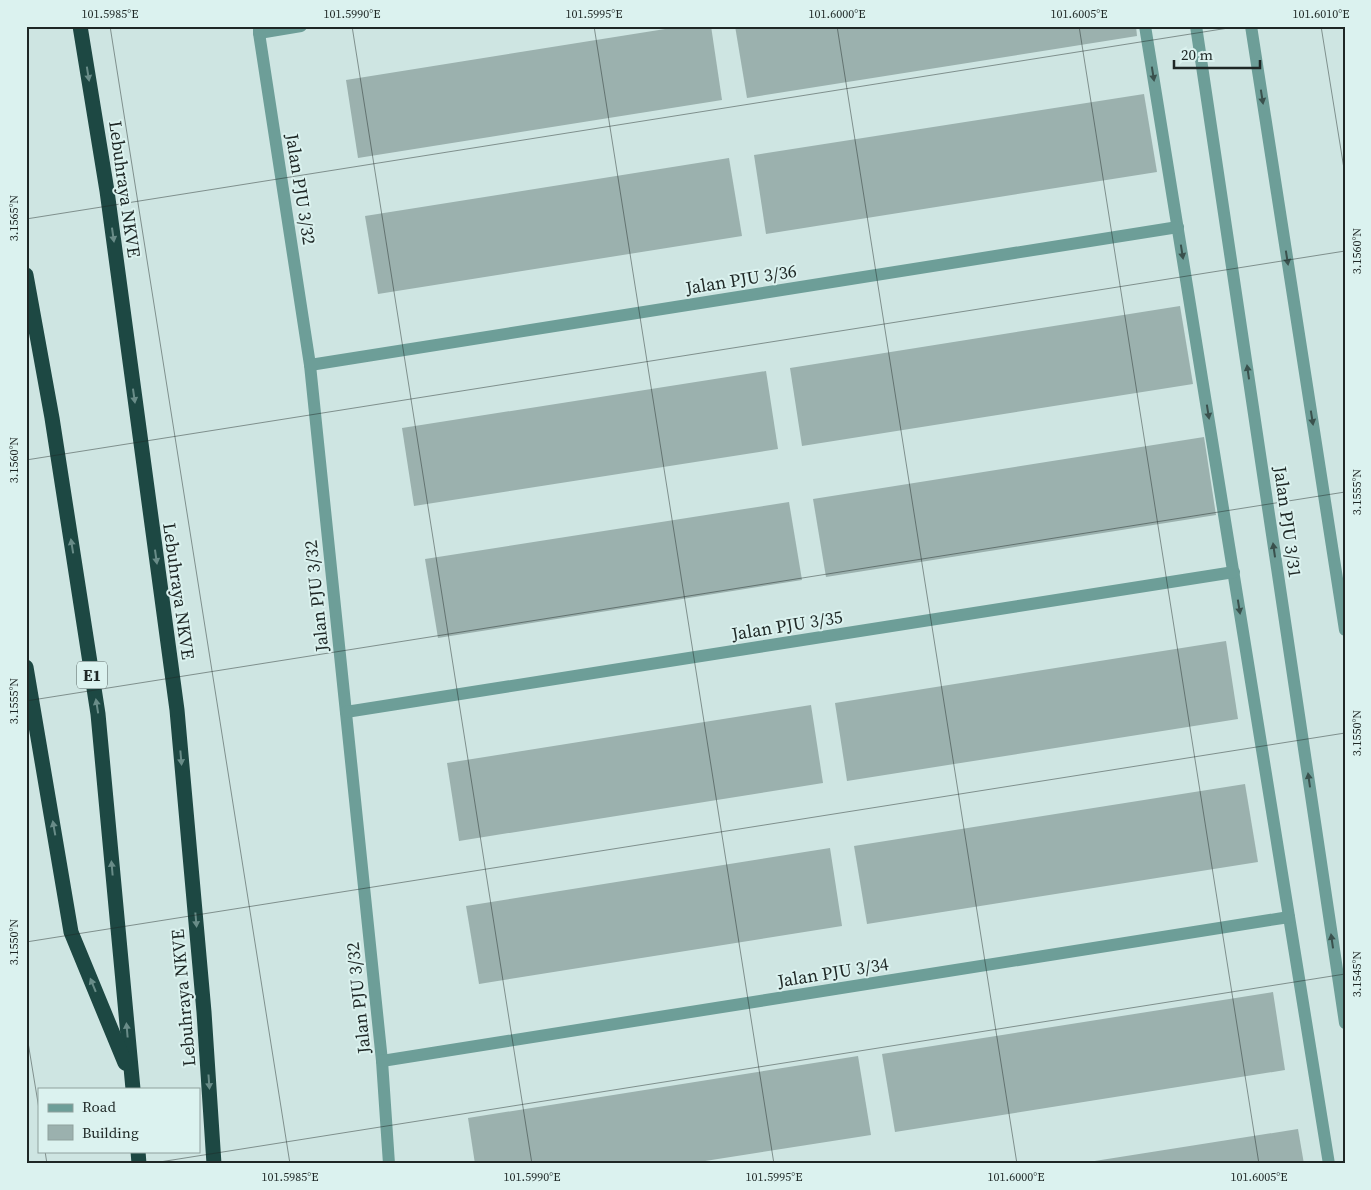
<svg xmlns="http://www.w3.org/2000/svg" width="1371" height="1190" font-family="'Source Serif 4',serif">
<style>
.building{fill:#9bb1ae}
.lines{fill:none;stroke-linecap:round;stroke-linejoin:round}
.minor{stroke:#6d9e98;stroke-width:12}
.highway{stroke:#1d4843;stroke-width:15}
.oneway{fill:#698c88}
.oneway2{fill:#3a514d}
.ticks{fill:none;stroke:#1e2725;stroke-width:1;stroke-opacity:0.45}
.labels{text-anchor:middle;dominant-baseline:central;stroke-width:4;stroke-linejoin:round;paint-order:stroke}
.shield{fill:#dbf2ef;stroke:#576462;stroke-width:1}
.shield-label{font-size:16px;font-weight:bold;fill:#1e2725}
.street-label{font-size:18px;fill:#1e2725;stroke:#dbf2ef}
.neatline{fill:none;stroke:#1e2725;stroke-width:2}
.ticks-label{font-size:12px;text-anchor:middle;fill:#1e2725}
</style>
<rect width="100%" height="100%" fill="#cee5e2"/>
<g class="building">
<path d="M 684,26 L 711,26 L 722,100 L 358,158 L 346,80 Z"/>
<path d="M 735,26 L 1136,26 L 1137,36 L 747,98 Z"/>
<path d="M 1144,94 L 1157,172 L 766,234 L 754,155 Z"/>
<path d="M 729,158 L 742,236 L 378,294 L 365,216 Z"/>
<path d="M 1180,306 L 1193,384 L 802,446 L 790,368 Z"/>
<path d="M 766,371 L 778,449 L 414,506 L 402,428 Z"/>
<path d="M 1204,437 L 1216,515 L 826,577 L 813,499 Z"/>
<path d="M 789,502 L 802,580 L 438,638 L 425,559 Z"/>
<path d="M 1226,641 L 1238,719 L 847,781 L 835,703 Z"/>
<path d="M 811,705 L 823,783 L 459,841 L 447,763 Z"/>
<path d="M 1245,784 L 1258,862 L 867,924 L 854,846 Z"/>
<path d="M 830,848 L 842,926 L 479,984 L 466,906 Z"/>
<path d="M 1273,992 L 1285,1070 L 895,1132 L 882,1054 Z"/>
<path d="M 858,1056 L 871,1135 L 686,1164 L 475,1164 L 468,1118 Z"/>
<path d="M 1298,1129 L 1304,1164 L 1083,1164 L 1082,1163 Z"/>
</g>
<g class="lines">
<g class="minor">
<path d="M 259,26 L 259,33 L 310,365 L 382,1061 L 389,1164"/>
<path d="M 1145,26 L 1329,1164"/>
<path d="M 1196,26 L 1345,1023"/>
<path d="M 1251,26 L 1345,630"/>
<path d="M 259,33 L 301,26"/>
<path d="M 310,365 L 1178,227"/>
<path d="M 346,712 L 1234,572"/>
<path d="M 382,1061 L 1289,917"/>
</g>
<g class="highway">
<path d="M 80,26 L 107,191 L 177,710 L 204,1012 L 214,1164"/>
<path d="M 26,275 L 52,418 L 98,714 L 133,1089"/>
<path d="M 26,667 L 71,932 L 125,1063"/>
<path d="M 138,1151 L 139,1164"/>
</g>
</g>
<defs><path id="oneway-solid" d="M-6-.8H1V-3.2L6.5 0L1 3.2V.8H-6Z" transform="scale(1.25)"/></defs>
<g class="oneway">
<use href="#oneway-solid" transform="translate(88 74) rotate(81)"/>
<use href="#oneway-solid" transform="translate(113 235) rotate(82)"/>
<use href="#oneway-solid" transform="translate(134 396) rotate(82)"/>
<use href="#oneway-solid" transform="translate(72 546) rotate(-99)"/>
<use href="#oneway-solid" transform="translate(156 557) rotate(82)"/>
<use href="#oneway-solid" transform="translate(97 706) rotate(-99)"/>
<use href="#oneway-solid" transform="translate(181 758) rotate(85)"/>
<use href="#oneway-solid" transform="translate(54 828) rotate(-100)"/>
<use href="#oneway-solid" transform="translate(112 868) rotate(-95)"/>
<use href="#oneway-solid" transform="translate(196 920) rotate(85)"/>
<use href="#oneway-solid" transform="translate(93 985) rotate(-112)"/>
<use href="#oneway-solid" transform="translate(127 1030) rotate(-95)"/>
<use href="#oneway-solid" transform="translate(209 1082) rotate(86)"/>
</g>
<g class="oneway2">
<use href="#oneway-solid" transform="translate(1153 74) rotate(81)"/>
<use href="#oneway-solid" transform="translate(1262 97) rotate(81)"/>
<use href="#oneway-solid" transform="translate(1182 252) rotate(81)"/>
<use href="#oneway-solid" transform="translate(1287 258) rotate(81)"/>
<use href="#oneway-solid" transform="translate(1248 372) rotate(-98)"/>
<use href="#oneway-solid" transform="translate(1208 412) rotate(81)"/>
<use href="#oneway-solid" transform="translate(1312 418) rotate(81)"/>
<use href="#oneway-solid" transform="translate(1274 550) rotate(-98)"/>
<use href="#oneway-solid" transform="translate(1239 607) rotate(81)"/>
<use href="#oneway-solid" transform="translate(1309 780) rotate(-98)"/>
<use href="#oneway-solid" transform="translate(1332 941) rotate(-98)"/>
</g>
<path class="ticks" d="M 110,26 L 290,1164M 352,26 L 532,1164M 594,26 L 774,1164M 837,26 L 1017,1164M 1079,26 L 1259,1164M 1321,26 L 1345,175M 26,219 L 1241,26M 26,460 L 1345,251M 26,701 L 1345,492M 26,942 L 1345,733M 26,1030 L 39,1109M 45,1151 L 47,1164M 147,1164 L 1345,974"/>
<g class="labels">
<rect class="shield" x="77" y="661.5" width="30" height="27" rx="4"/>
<g class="shield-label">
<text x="92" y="675">E1</text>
</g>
<g class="street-label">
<text transform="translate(125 189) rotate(82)">Lebuhraya NKVE</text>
<text transform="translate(301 189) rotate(81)">Jalan PJU 3/32</text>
<text transform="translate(741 279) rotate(-9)">Jalan PJU 3/36</text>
<text transform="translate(1288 522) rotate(82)">Jalan PJU 3/31</text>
<text transform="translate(179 591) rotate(82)">Lebuhraya NKVE</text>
<text transform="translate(316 596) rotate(-96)">Jalan PJU 3/32</text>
<text transform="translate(787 625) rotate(-9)">Jalan PJU 3/35</text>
<text transform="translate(833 972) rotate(-9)">Jalan PJU 3/34</text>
<text transform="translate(183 998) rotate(-95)">Lebuhraya NKVE</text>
<text transform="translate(358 998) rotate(-96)">Jalan PJU 3/32</text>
</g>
</g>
<rect width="1371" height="1190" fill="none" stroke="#dbf2ef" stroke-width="55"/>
<rect x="38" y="1088" width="162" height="65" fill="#dbf2ef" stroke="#8fa19e"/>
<rect x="48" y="1104" width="25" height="8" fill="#6d9e98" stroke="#8fa19e"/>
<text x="82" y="1112" font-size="15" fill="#1e2725">Road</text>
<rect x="48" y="1125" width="25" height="15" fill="#9bb1ae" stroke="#8fa19e"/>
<text x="82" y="1138" font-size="15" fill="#1e2725">Building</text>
<path d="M1174 60v8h86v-8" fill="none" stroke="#1e2725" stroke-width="2.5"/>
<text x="1181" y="60" font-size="15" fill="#1e2725" stroke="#dbf2ef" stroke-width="4" paint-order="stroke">20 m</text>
<rect x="28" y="28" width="1316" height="1134" class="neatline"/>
<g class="ticks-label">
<text x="110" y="18">101.5985°E</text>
<text x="352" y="18">101.5990°E</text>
<text x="594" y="18">101.5995°E</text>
<text x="837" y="18">101.6000°E</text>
<text x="1079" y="18">101.6005°E</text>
<text x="1321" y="18">101.6010°E</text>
<text transform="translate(14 218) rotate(-90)" y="4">3.1565°N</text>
<text transform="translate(1357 251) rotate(-90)" y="4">3.1560°N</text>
<text transform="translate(14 460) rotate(-90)" y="4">3.1560°N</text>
<text transform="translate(1357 492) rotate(-90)" y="4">3.1555°N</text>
<text transform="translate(14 701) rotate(-90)" y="4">3.1555°N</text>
<text transform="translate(1357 733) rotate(-90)" y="4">3.1550°N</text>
<text transform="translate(14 942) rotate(-90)" y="4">3.1550°N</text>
<text transform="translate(1357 974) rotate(-90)" y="4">3.1545°N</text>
<text x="290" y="1181">101.5985°E</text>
<text x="532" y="1181">101.5990°E</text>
<text x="774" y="1181">101.5995°E</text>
<text x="1016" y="1181">101.6000°E</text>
<text x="1259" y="1181">101.6005°E</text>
</g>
</svg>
